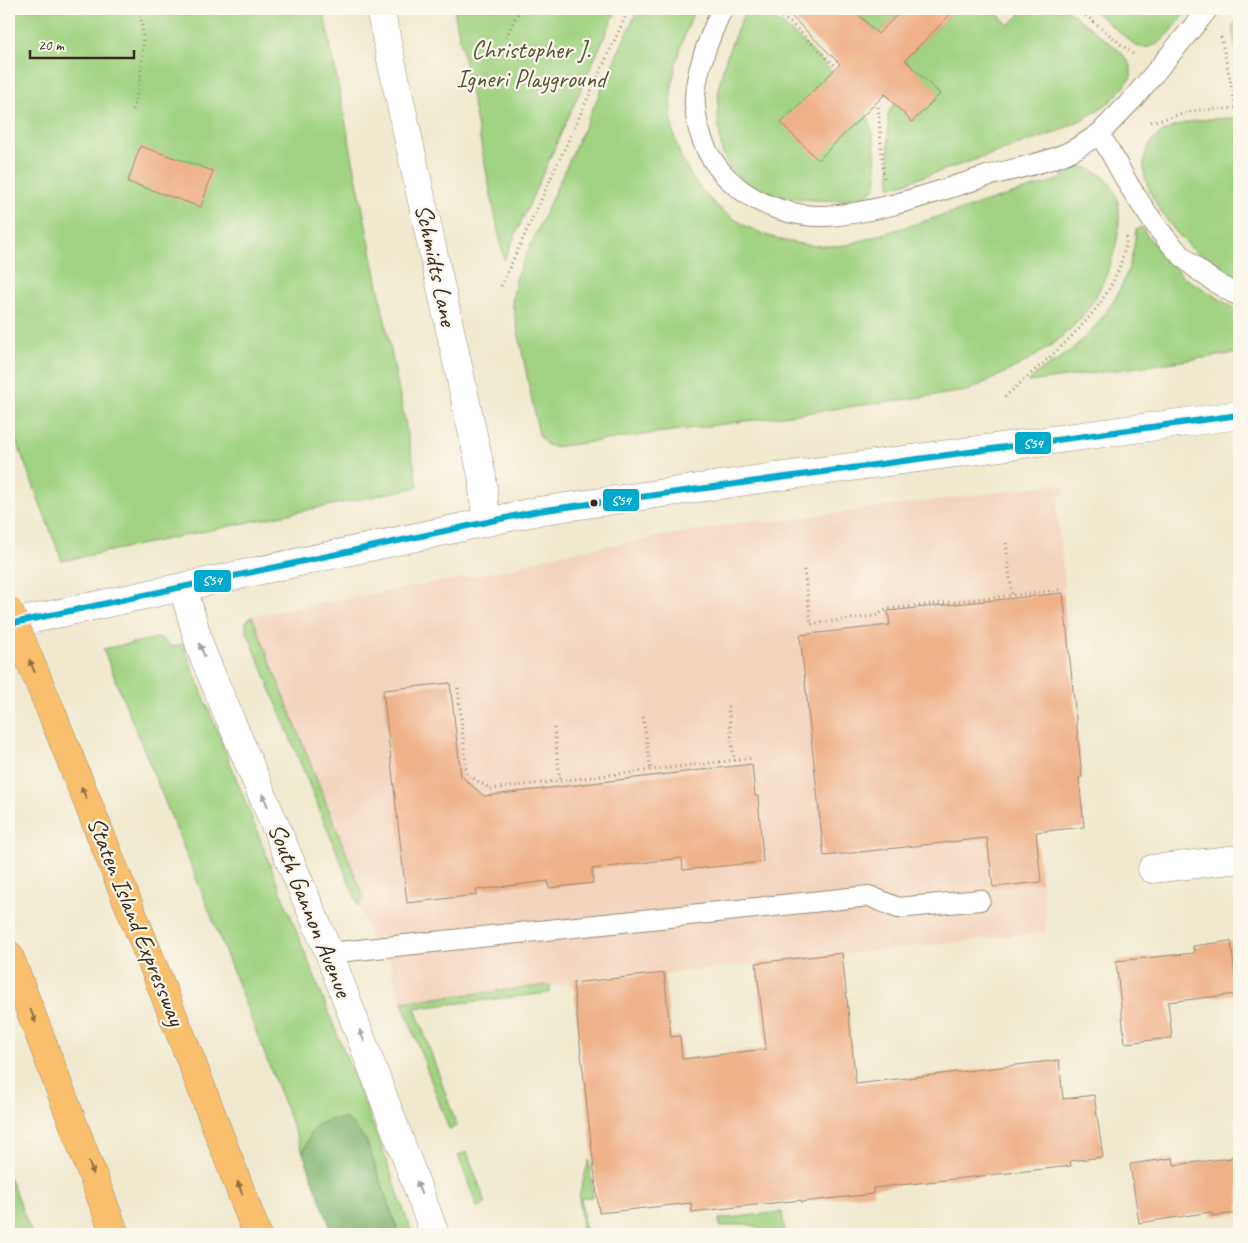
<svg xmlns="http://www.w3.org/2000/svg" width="1248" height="1243" font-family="Caveat,sans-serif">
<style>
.built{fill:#f3d4be}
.green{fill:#a2d382;stroke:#6e7e50}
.forest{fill:#81b570;stroke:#5e7047}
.building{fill:#efb188}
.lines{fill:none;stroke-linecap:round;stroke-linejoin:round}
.service-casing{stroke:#968a76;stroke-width:22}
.minor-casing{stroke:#968a76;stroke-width:29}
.tertiary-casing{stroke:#968a76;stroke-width:29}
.motorway-casing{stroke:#968a76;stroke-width:29}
.path{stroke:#968a76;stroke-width:3;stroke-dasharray:1 4;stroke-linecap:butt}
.service{stroke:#fff;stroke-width:20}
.minor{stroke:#fff;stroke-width:28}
.tertiary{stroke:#fff;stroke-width:28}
.motorway{stroke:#f9bf6d;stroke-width:28}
.motorway-bridge-casing{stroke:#968a76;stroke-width:29;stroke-linecap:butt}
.motorway-bridge{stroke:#f9bf6d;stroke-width:28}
.bus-1-casing{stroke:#fbf7ec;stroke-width:10}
.bus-1{stroke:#00a9ce;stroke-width:6}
.oneway{fill:#a79f9a}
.oneway2{fill:#906d42}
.bus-dot{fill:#3b2a1e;stroke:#fbf7ec;stroke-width:2}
.labels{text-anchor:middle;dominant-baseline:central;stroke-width:4.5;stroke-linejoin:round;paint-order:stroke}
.park-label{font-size:25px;fill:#555437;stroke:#fbf7ec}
.street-label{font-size:25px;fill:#3b2a1e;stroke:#fbf7ec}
.line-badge{stroke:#fbf7ec;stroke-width:2}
.badge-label{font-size:14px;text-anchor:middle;font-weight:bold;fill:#fff}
</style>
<rect width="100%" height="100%" fill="#fbf7ec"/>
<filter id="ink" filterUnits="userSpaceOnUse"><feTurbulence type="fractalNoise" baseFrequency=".02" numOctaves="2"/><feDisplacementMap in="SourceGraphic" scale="10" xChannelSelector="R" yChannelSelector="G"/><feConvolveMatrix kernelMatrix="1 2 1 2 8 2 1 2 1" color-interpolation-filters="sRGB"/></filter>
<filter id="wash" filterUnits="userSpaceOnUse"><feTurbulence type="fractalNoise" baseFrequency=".0096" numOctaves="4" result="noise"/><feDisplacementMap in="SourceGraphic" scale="20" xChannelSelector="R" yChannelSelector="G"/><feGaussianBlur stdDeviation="1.12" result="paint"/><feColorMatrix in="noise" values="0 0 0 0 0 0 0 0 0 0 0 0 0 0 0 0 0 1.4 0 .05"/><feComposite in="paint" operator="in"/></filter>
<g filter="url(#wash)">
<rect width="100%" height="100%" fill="#f0e9cf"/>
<path class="built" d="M 1057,484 L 1058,488 L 1065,487 L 1060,496 L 1057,512 L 1065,586 L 1063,587 L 1063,593 L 1082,777 L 1079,778 L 1084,827 L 1036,832 L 1047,932 L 402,1002 L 388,956 L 377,952 L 246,629 L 246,622 L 252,616 L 510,569 L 549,556 L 760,519 L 763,523 Z"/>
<g class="green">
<path d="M 9,9 L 323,9 L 418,487 L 62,561 L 9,422 Z"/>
<path d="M 454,9 L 617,9 L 504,260 Z"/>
<path d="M 638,9 L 695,9 C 683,37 673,66 671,97 C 666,194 757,255 847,245 L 1064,178 L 1062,168 C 1074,165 1087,166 1098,173 C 1142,199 1108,284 1084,314 C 1056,350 1008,372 967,391 L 554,447 L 547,445 L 539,435 L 512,302 L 517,275 Z"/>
<path d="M 746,9 C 749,9 754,8 757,9 C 782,15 859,96 869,119 C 875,136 875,159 877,177 C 876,182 877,187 872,191 C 852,208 777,199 754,188 C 746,184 731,171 726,162 C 721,152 720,140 719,129 C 714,77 727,55 746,9 Z"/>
<path d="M 853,9 L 903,9 L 878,34 Z"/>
<path d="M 956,9 L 992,9 L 1009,25 L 1025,9 L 1066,9 L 1120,51 L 1131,66 L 1131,76 C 1117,105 1080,121 1052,134 L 890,188 L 888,120 L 888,114 L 894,104 L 912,121 L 939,94 L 905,60 Z"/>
<path d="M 1091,9 L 1188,9 C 1174,26 1161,54 1136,46 Z"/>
<path d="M 1239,18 L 1239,66 L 1232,27 Z"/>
<path d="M 1239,118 L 1239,282 C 1229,276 1216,270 1207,262 C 1176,238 1110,163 1165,131 C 1186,119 1215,118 1239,118 Z"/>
<path d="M 1141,227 L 1165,259 L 1184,277 L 1239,311 L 1239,353 L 1029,382 C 1035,371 1052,365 1062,357 C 1104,325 1132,283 1136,230 Z"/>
<path d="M 252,616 L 362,893 L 363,899 L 359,907 L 246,629 L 246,622 Z"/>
<path d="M 157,638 L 163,639 L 172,647 L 183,644 L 382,1148 L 412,1234 L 399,1234 L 366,1140 L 310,1134 L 303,1153 L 207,905 L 103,649 Z"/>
<path d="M 550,985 L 550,993 L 415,1008 L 457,1126 L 449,1129 L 402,1002 Z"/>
<path d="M 467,1152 L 486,1204 L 477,1207 L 458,1155 Z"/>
<path d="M 589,1160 L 593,1197 L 581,1198 L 585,1231 L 601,1230 L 601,1234 L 583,1234 L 582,1230 L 579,1196 Z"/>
<path d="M 9,1177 L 32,1234 L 9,1234 Z"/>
<path d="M 782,1212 L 785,1234 L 761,1234 C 755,1218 733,1226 720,1227 L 719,1219 Z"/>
</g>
<path class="forest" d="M 331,1119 L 347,1119 L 366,1140 L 399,1234 L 333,1234 L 303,1153 L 310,1134 L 317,1125 Z"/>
<g id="blocks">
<g class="building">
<path d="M 784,9 L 853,9 L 878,34 L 903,9 L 956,9 L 905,60 L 940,94 L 912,122 L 885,94 L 818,160 L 781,123 L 840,64 Z"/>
<path d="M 140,146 L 213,171 L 201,207 L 128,182 Z"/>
<path d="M 1063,593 L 1082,777 L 1079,778 L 1084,827 L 1036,832 L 1041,882 L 993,887 L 987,838 L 824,856 L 800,635 L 890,625 L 888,611 Z"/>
<path d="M 450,683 L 461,776 L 484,796 L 752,764 L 755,796 L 758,796 L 763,862 L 683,870 L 682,858 L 592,869 L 593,883 L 549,888 L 548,881 L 476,890 L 477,895 L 407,903 L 383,690 Z"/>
<path d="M 1231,941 L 1237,994 L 1168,1002 L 1172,1038 L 1125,1043 L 1116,961 L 1194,953 L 1193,946 Z"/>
<path d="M 842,953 L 856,1084 L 1059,1060 L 1063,1099 L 1094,1095 L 1103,1157 L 1070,1161 L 1071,1166 L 873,1188 L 873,1194 L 801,1202 L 801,1200 L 692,1212 L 691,1203 L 599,1213 L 573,983 L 664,973 L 671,1037 L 680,1036 L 682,1059 L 766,1049 L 756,963 Z"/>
<path d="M 1239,1157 L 1239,1213 L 1212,1216 L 1211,1212 L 1139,1223 L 1130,1164 L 1173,1158 L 1174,1165 Z"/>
</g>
</g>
</g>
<g filter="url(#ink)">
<use href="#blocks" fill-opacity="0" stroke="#968a76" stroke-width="1"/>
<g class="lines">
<g class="service-casing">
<g id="service">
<path d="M 722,9 C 710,36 693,76 695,106 C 699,174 761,218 826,216 C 880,213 935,192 987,176 C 1013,169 1043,164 1067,153 C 1078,148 1089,140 1099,134 C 1111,151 1119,169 1130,187 C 1162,238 1184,267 1239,296"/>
<path d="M 1099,134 L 1133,99 L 1208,9"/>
<path d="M 329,953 L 869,896 L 898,908 L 980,900"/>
</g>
</g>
<g class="minor-casing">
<path id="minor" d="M 1152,869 L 1239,859"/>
</g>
<g class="tertiary-casing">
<g id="tertiary">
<path d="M 380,9 L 482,476 L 486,522"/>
<path d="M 183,587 L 201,650 L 329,953 L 435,1234"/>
<path d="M 9,624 L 538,511 L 761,479 L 1239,415"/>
</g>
</g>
<g class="motorway-casing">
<g id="motorway">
<path d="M 51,711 L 192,1063 L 257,1234"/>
<path d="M 9,955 L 115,1234"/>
</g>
</g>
<g class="path">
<path d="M 769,9 L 791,23 L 836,67"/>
<path d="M 1078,9 L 1134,55"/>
<path d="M 506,37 L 520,9"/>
<path d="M 1221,37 L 1236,108"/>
<path d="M 878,107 L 884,179"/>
<path d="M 133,110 C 142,75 147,44 139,9"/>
<path d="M 1151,122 L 1198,110 L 1239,108"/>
<path d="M 501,286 L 629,9"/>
<path d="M 1005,397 C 1054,351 1120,307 1127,234"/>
<path d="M 1006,543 L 1012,595"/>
<path d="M 804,570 L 811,624 L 875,616 L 888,609 L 1060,590"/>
<path d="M 458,688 L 467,775 L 491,789 L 753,758"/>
<path d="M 728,706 L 734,760"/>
<path d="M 643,717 L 651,770"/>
<path d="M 554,728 L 560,781"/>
</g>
<use href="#service" class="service"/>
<use href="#minor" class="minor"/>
<use href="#tertiary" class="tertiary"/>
<use href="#motorway" class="motorway"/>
<g class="motorway-bridge-casing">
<path id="motorway-bridge" d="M 9,611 L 51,711"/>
</g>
<use href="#motorway-bridge" class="motorway-bridge"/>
<g class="bus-1-casing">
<path id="bus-1" d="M 9,624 L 538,511 L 1239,415"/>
</g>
<use href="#bus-1" class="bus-1"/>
</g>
<defs><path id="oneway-solid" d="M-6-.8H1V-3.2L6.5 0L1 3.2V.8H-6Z" transform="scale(1.25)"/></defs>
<g class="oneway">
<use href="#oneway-solid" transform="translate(202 650) rotate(-111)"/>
<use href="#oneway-solid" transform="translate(265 800) rotate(-113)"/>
<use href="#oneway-solid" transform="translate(362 1036) rotate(-111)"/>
<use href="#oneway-solid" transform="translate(419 1188) rotate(-110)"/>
</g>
<g class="oneway2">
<use href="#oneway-solid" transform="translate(32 666) rotate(-113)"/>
<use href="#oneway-solid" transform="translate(84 793) rotate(-112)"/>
<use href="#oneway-solid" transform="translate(33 1016) rotate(69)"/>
<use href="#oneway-solid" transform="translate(91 1168) rotate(70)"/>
<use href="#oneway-solid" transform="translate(240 1188) rotate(-110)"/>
</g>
</g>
<circle class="bus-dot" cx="594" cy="503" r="4.5"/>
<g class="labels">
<g class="park-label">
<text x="531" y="50">Christopher J.<tspan x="531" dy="29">Igneri Playground</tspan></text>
</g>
<g class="street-label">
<text transform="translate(436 265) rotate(78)">Schmidts Lane</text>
<text transform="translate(310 910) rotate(68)">South Gannon Avenue</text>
<text transform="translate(136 921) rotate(68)">Staten Island Expressway</text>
</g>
</g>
<g class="line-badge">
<rect x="1014" y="431" width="38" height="24" rx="5" fill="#00a9ce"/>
<rect x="602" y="488" width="38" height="24" rx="5" fill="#00a9ce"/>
<rect x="193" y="569" width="39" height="24" rx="5" fill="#00a9ce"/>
</g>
<g class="badge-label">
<text x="1033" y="448">S54</text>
<text x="621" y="505">S54</text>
<text x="212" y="585">S54</text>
</g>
<rect width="1248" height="1243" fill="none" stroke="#fbf7ec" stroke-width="30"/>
<path d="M30 50v8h104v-8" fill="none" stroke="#3b2a1e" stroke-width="2.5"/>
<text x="38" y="50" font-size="15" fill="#3b2a1e" stroke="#fbf7ec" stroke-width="4" paint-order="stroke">20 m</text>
</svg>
